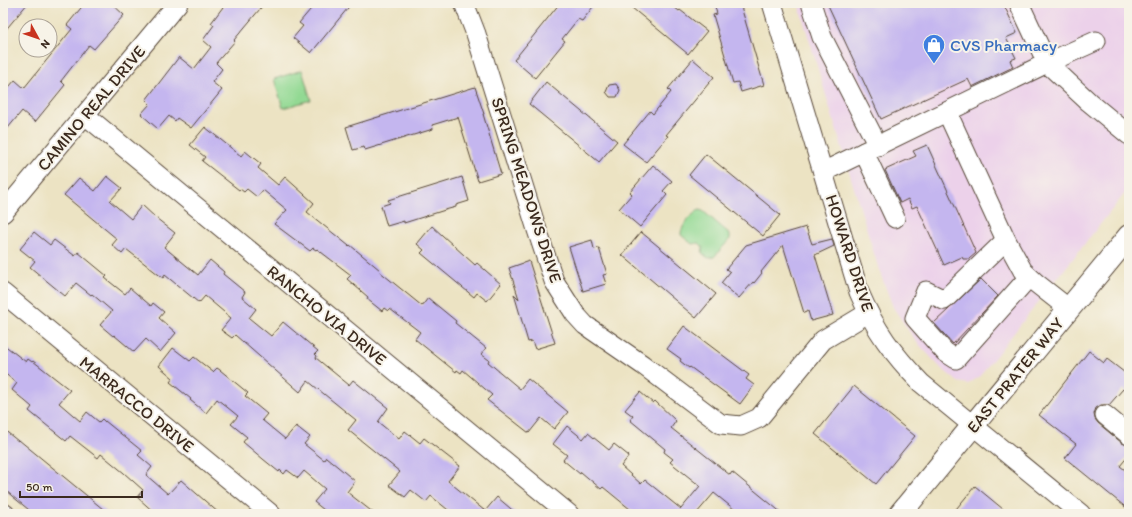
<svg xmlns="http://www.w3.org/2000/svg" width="1132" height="517" font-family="Itim,sans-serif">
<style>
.built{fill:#ecd1ea}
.green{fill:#92d993;stroke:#668258}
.building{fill:#c4b6ef}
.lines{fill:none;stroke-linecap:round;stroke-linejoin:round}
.minor-casing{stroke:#564637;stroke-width:21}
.major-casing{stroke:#564637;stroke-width:24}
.minor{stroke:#fff;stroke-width:19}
.major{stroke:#fff;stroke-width:22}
.labels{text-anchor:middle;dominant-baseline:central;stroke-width:4;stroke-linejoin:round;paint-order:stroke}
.shop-label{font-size:17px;fill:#366cbe;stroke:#f7f3e8;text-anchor:start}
.street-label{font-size:17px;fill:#3b2a1e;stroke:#f7f3e8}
</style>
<rect width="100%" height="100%" fill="#f7f3e8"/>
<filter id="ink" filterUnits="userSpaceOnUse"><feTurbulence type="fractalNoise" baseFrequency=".025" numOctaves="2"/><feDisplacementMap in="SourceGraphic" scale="8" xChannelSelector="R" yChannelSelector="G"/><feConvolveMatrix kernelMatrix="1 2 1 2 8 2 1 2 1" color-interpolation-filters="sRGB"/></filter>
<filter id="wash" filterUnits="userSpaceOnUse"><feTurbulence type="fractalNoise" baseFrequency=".012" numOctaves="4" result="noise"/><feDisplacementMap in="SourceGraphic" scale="16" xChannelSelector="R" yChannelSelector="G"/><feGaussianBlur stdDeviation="0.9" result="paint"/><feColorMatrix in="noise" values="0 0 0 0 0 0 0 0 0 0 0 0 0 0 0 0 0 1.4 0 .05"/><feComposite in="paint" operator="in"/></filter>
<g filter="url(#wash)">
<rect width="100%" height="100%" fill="#ece3c3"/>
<path class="built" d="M 798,3 L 1129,3 L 1129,188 L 979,377 L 968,384 L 958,382 L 940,367 L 914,339 L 893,307 L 879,270 Z"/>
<g class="green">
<path d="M 302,70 L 311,100 L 283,108 L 274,79 Z"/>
<path d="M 699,210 L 703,211 L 730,234 L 730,239 L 714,257 L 708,258 L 702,253 L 703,247 L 699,243 L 692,244 L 681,235 C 680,227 692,214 699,210 Z"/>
</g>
<g id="blocks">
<g class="building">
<path d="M 9,3 L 28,3 L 3,33 L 3,10 Z"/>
<path d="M 85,3 L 111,3 L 124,15 L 94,49 L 89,45 L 61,81 L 65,85 L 35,122 L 22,111 L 3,134 L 3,94 L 15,80 L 24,88 L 72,29 L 67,25 Z"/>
<path d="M 226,3 L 265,3 L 234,40 L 235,41 L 216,63 L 222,69 L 212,82 L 222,90 L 191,128 L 177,118 L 175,121 L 169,116 L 158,129 L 141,114 L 150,104 L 146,100 L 179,57 L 194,69 L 211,47 L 203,40 L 214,25 L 211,23 Z"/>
<path d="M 316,3 L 352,3 L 311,53 L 293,38 L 303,26 L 299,23 Z"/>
<path d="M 560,3 L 596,3 L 582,21 L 578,19 L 562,39 L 565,41 L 535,78 L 514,60 Z"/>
<path d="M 626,3 L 669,3 L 679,11 L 680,10 L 707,31 L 688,54 Z"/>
<path d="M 714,3 L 740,3 L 764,85 L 741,92 L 738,82 L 733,83 L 713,15 L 717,14 Z"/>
<path d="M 827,3 L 1003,3 L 1017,33 L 1006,38 L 1016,58 L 1010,60 L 1013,67 L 972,87 L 968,79 L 881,119 Z"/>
<path d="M 693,59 L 714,77 L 666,135 L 668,136 L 646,162 L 623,144 L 650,111 L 653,114 L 671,92 L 668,89 Z"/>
<path d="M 546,82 L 617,141 L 599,162 L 529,104 Z"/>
<path d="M 616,84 L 620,90 L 617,97 L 610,97 L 606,92 L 609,85 Z"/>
<path d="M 475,87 L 484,114 L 483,114 L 501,174 L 478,181 L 458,117 L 432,125 L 433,129 L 407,137 L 365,150 L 364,147 L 353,150 L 346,127 Z"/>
<path d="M 205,127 L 241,156 L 245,151 L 261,164 L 258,168 L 278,185 L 285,177 L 314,203 L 307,212 L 349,246 L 350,245 L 380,270 L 379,271 L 422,306 L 428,298 L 456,321 L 455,323 L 486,348 L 481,354 L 489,360 L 488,362 L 520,389 L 528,379 L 568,412 L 554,429 L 541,418 L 529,433 L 487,400 L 492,395 L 463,370 L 461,373 L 457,370 L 456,372 L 415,339 L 420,332 L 390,309 L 388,311 L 384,308 L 382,311 L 367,299 L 368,297 L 347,279 L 351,275 L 317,249 L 316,250 L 313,248 L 310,251 L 274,224 L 287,210 L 263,190 L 257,197 L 247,189 L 244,192 L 240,189 L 239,190 L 202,161 L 205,157 L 190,145 Z"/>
<path d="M 927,145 L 976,253 L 969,259 L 963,259 L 962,257 L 944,265 L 917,206 L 912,208 L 908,199 L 900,203 L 885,170 L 916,156 L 913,151 Z"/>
<path d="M 706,154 L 780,215 L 763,236 L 689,175 Z"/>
<path d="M 653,165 L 672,181 L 663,191 L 667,195 L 640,227 L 619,209 L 632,194 L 630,192 Z"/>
<path d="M 107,176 L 122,188 L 110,201 L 131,219 L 142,205 L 156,218 L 175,233 L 164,247 L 198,275 L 210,260 L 224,272 L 223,274 L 245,292 L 242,297 L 256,309 L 249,318 L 271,336 L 283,322 L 318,351 L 315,354 L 317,356 L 316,358 L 349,385 L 353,380 L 388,408 L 378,422 L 399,439 L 405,431 L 420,443 L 424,438 L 460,466 L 448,481 L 485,511 L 497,497 L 517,514 L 453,514 L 431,496 L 426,502 L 411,490 L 405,497 L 389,485 L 400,472 L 348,430 L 356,420 L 308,381 L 300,392 L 235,335 L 232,338 L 221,330 L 231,318 L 205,296 L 199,303 L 165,275 L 163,278 L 126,249 L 122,254 L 112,245 L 117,239 L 64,195 L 79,178 L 95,191 Z"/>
<path d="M 462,177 L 469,201 L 456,205 L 456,207 L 445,210 L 404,223 L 404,221 L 387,226 L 381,206 L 390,203 L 388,200 Z"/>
<path d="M 432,226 L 475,265 L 477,263 L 501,284 L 487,301 L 477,293 L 474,297 L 421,253 L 424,250 L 417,244 Z"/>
<path d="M 806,227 L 812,244 L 832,239 L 834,246 L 815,255 L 833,315 L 811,321 L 808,311 L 804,313 L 783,245 L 761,272 L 762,273 L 754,283 L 753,282 L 739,298 L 721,283 L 730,272 L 726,269 L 746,245 Z"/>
<path d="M 34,232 L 50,245 L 54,240 L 75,256 L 78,252 L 107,276 L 105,278 L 125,294 L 130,288 L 151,306 L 153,303 L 164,312 L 159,318 L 176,333 L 160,352 L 146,339 L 134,352 L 114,335 L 113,336 L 100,325 L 112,311 L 92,294 L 91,295 L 76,283 L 65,296 L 30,267 L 35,261 L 20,249 Z"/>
<path d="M 641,232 L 716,294 L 696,318 L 622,255 Z"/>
<path d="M 592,240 L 594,249 L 599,248 L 607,274 L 603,275 L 606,284 L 583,291 L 569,247 Z"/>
<path d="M 529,261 L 555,343 L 535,349 L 532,341 L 528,342 L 514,294 L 519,299 L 509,268 Z"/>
<path d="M 981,279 L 998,296 L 953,344 L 934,323 Z"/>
<path d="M 684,326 L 749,375 L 746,379 L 754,385 L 740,404 L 690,367 L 689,368 L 680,361 L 681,359 L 667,349 Z"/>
<path d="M 3,344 L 26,362 L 28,359 L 32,362 L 33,361 L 70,390 L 59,403 L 80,421 L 87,412 L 99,422 L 102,419 L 105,422 L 105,421 L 142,451 L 138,455 L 152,467 L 146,475 L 168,494 L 181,480 L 220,514 L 156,514 L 137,497 L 143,490 L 124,473 L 101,454 L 98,458 L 70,436 L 66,441 L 29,411 L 32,407 L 12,390 L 17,383 L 3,372 Z"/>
<path d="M 173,348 L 190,361 L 194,357 L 213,372 L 217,368 L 220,370 L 248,393 L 245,396 L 267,414 L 262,420 L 285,439 L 296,426 L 310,437 L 304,444 L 324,460 L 326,457 L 355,481 L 347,492 L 375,514 L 329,514 L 314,502 L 325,489 L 304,471 L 298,478 L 287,470 L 284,474 L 280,470 L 279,472 L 263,459 L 243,442 L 247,437 L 231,424 L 238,416 L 217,399 L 206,413 L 190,400 L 191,399 L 170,382 L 173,378 L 159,366 Z"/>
<path d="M 1089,351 L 1104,363 L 1107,359 L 1129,376 L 1129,395 L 1123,389 L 1109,405 L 1101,405 L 1096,408 L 1094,414 L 1095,419 L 1098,423 L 1122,443 L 1129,446 L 1129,455 L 1120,466 L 1129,473 L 1129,510 L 1065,458 L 1076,444 L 1039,415 Z"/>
<path d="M 854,386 L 915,436 L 876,484 L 815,434 Z"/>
<path d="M 640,392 L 653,403 L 655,401 L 676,421 L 671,428 L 730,475 L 732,472 L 783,514 L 740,514 L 714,493 L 696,514 L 636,514 L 603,487 L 601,489 L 581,472 L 580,474 L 563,460 L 567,455 L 553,444 L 567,426 L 583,439 L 588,433 L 609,450 L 614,444 L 629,456 L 621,466 L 641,484 L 645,480 L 681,509 L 700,486 L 670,462 L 673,459 L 664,452 L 665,449 L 630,420 L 633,416 L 625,410 Z"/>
<path d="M 3,429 L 18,441 L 19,440 L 109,514 L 34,514 L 12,496 L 3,488 Z"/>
<path d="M 975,486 L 1009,514 L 952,514 Z"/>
</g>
</g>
</g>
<g filter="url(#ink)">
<use href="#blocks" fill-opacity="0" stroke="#564637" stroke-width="1"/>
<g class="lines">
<g class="minor-casing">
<g id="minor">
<path d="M 464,3 L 476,34 L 537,230 L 554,281 L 575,314 L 585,325 L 643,365 L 721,424 L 741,426 L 759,418 L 823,340 L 868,313"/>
<path d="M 772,3 L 859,292 C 875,330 893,354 921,383 L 1081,514"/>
<path d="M 811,3 L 822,37 L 878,146"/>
<path d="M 1019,3 L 1047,63 L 1089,102 L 1129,135"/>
<path d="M 947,112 L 1006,240 L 1023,271 L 1036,283 L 1069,309"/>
<path d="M 85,115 L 569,514"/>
<path d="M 864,152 L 895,218"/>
<path d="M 823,172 L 1047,63 L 1096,41"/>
<path d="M 3,213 L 178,3"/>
<path d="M 1006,240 L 944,300 L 926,291 L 915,318 L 945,352 L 956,359 L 1029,277"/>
<path d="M 3,293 L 271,514"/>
<path d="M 1105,415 L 1129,435"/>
<path d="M 3,513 L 5,514"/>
</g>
</g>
<g class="major-casing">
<path id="major" d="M 900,514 L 1129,236"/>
</g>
<use href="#minor" class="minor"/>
<use href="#major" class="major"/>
</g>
</g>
<defs>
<g id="shop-pin" transform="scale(1.15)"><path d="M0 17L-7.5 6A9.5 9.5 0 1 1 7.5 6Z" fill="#3f7fe0" stroke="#f7f3e8"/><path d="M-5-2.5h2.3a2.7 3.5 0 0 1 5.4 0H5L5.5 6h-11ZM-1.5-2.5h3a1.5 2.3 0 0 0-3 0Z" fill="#fff"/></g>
</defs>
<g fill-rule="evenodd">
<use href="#shop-pin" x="934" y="45"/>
</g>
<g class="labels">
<g class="shop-label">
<text x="950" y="45">CVS Pharmacy</text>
</g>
<g class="street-label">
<text transform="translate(91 108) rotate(-50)">CAMINO REAL DRIVE</text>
<text transform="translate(527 190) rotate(72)">SPRING MEADOWS DRIVE</text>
<text transform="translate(850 253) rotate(72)">HOWARD DRIVE</text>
<text transform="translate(327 315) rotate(39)">RANCHO VIA DRIVE</text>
<text transform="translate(1015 375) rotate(-51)">EAST PRATER WAY</text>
<text transform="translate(137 404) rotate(39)">MARRACCO DRIVE</text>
</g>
</g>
<rect width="1132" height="517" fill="none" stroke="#f7f3e8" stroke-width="16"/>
<g transform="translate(38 38) rotate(130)"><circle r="19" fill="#f7f3e8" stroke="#aca397"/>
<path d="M0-3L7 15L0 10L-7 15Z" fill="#c8321e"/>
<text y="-6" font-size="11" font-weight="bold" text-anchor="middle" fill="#3b2a1e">N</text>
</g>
<path d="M20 491v6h122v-6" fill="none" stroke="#3b2a1e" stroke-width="2"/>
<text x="26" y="491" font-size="12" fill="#3b2a1e" stroke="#f7f3e8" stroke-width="3" paint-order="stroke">50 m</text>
</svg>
